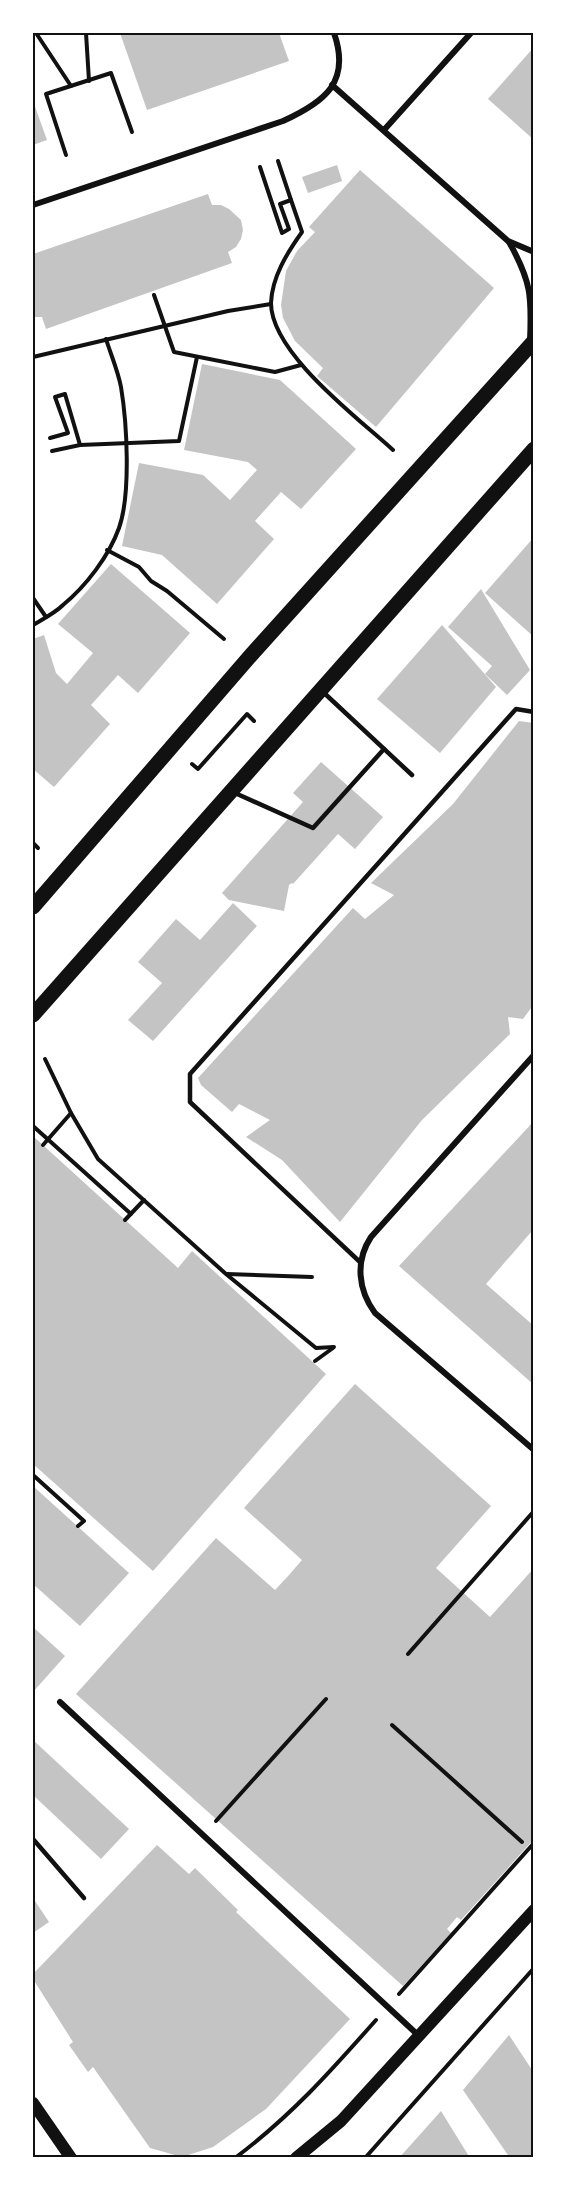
<svg xmlns="http://www.w3.org/2000/svg" width="567" height="2191" font-family="Karla,sans-serif">
<style>
.building{fill:#c4c4c4}
.lines{fill:none;stroke-linecap:round;stroke-linejoin:round}
.path{stroke:#111;stroke-width:4}
.service{stroke:#111;stroke-width:4.5}
.minor{stroke:#111;stroke-width:6}
.secondary{stroke:#111;stroke-width:12}
.primary{stroke:#111;stroke-width:15}
.neatline{fill:none;stroke:#111;stroke-width:2}
</style>
<rect width="100%" height="100%" fill="#fff"/>
<g class="building">
<path d="M 120,33 L 279,33 L 289,61 L 147,110 Z"/>
<path d="M 534,47 L 534,140 L 488,99 Z"/>
<path d="M 33,101 L 47,140 L 33,145 Z"/>
<path d="M 337,165 L 342,181 L 308,193 L 302,177 Z"/>
<path d="M 360,170 L 494,288 L 376,427 L 317,376 L 323,368 L 295,341 L 283,318 L 281,305 L 286,271 L 297,251 L 315,232 L 309,227 Z"/>
<path d="M 208,194 L 212,205 L 221,205 L 229,209 L 241,220 L 243,230 L 241,239 L 236,247 L 228,252 L 232,263 L 46,329 L 42,317 L 33,317 L 33,254 Z"/>
<path d="M 202,364 L 280,380 L 356,449 L 301,509 L 281,492 L 255,521 L 274,539 L 217,604 L 162,555 L 122,546 L 139,463 L 203,475 L 230,500 L 257,470 L 248,462 L 184,450 Z"/>
<path d="M 534,537 L 534,637 L 485,593 Z"/>
<path d="M 111,564 L 190,633 L 138,693 L 118,675 L 91,705 L 110,724 L 54,787 L 33,769 L 33,639 L 44,635 L 56,673 L 67,684 L 93,653 L 58,624 Z"/>
<path d="M 481,589 L 530,670 L 507,695 L 485,674 L 492,666 L 448,627 Z"/>
<path d="M 442,625 L 496,687 L 440,753 L 377,699 Z"/>
<path d="M 519,721 L 534,723 L 534,1004 L 523,1019 L 508,1017 L 510,1034 L 422,1120 L 340,1222 L 282,1160 L 246,1137 L 270,1120 L 239,1104 L 232,1112 L 201,1085 L 198,1078 L 353,908 L 365,919 L 394,895 L 371,883 L 453,804 Z"/>
<path d="M 321,762 L 383,817 L 355,849 L 338,834 L 293,884 L 292,883 L 289,885 L 284,911 L 229,900 L 222,893 L 303,802 L 293,793 Z"/>
<path d="M 233,903 L 257,926 L 153,1041 L 128,1020 L 162,983 L 138,962 L 176,919 L 200,940 Z"/>
<path d="M 534,1121 L 534,1233 L 532,1231 L 486,1284 L 534,1326 L 533,1384 L 399,1266 Z"/>
<path d="M 33,1136 L 178,1268 L 192,1251 L 326,1374 L 153,1571 L 33,1464 Z"/>
<path d="M 355,1384 L 491,1506 L 436,1568 L 490,1617 L 534,1568 L 534,1839 L 461,1920 L 457,1917 L 447,1929 L 451,1933 L 403,1986 L 76,1694 L 216,1538 L 275,1590 L 289,1575 L 302,1560 L 244,1508 Z"/>
<path d="M 33,1486 L 129,1573 L 80,1626 L 33,1584 Z"/>
<path d="M 33,1627 L 65,1656 L 33,1692 Z"/>
<path d="M 33,1740 L 129,1829 L 101,1859 L 33,1795 Z"/>
<path d="M 157,1845 L 189,1874 L 195,1868 L 238,1910 L 236,1912 L 350,2019 L 266,2109 L 213,2147 L 182,2157 L 150,2148 L 93,2067 L 88,2072 L 69,2045 L 73,2042 L 33,1979 L 33,1974 Z"/>
<path d="M 33,1898 L 49,1922 L 33,1933 Z"/>
<path d="M 509,2035 L 534,2073 L 534,2158 L 510,2158 L 463,2090 Z"/>
<path d="M 441,2111 L 470,2158 L 399,2158 Z"/>
</g>
<g class="lines">
<g class="path">
<path d="M 36,33 L 71,86"/>
<path d="M 86,33 L 89,81"/>
<path d="M 66,155 L 46,94 L 111,73 L 132,132"/>
<path d="M 278,161 L 291,200"/>
<path d="M 260,167 L 282,233 L 289,229 L 280,204 L 291,200 L 302,232 C 287,253 272,277 271,303 C 271,353 358,418 393,450"/>
<path d="M 154,295 L 174,352 L 275,372 L 301,365"/>
<path d="M 33,357 L 228,311 L 271,304"/>
<path d="M 50,438 L 68,433 L 55,397 L 65,394 L 80,445 L 179,441 L 197,357"/>
<path d="M 52,451 L 80,445"/>
<path d="M 107,550 L 139,567 L 151,581 L 167,591 L 224,639"/>
<path d="M 33,598 L 46,617"/>
<path d="M 33,625 C 43,619 55,613 63,605 C 86,586 109,556 119,528 C 131,494 127,423 121,387 C 118,371 111,355 106,339"/>
<path d="M 192,764 L 198,769 L 247,714 L 254,721"/>
<path d="M 33,843 L 38,848"/>
<path d="M 45,1059 L 71,1113 L 98,1159 L 226,1274 L 316,1348 L 334,1347"/>
<path d="M 33,1126 L 131,1214"/>
<path d="M 43,1145 L 71,1113"/>
<path d="M 125,1220 L 144,1200"/>
<path d="M 227,1274 L 312,1277"/>
<path d="M 315,1361 L 333,1348"/>
<path d="M 33,1475 L 84,1521 L 78,1526"/>
<path d="M 408,1654 L 534,1511"/>
<path d="M 392,1725 L 522,1842"/>
<path d="M 216,1821 L 326,1699"/>
<path d="M 399,1994 L 534,1843"/>
<path d="M 235,2158 C 291,2116 330,2072 376,2020"/>
<path d="M 365,2158 L 534,1968"/>
</g>
<g class="service">
<path d="M 322,691 L 412,775"/>
<path d="M 235,793 L 313,828 L 384,749"/>
<path d="M 361,1263 L 190,1102 L 190,1074 L 516,709 L 534,712"/>
<path d="M 33,1839 L 84,1898"/>
</g>
<g class="minor">
<path d="M 332,85 L 508,241 L 534,252"/>
<path d="M 384,130 L 471,33"/>
<path d="M 33,205 L 283,121 C 325,102 351,82 334,33"/>
<path d="M 509,242 C 531,281 532,296 530,341"/>
<path d="M 534,1055 L 371,1237 C 355,1261 358,1290 375,1313 L 534,1450"/>
<path d="M 60,1702 L 419,2036"/>
</g>
<g class="secondary">
<path d="M 33,2103 L 71,2158"/>
<path d="M 296,2158 L 341,2121 L 534,1910"/>
</g>
<g class="primary">
<path d="M 33,907 L 252,654 L 534,341"/>
<path d="M 33,1015 L 534,449"/>
</g>
</g>
<rect width="567" height="2191" fill="none" stroke="#ffffff" stroke-width="69"/>
<rect x="34" y="34" width="498" height="2122" class="neatline"/>
</svg>
